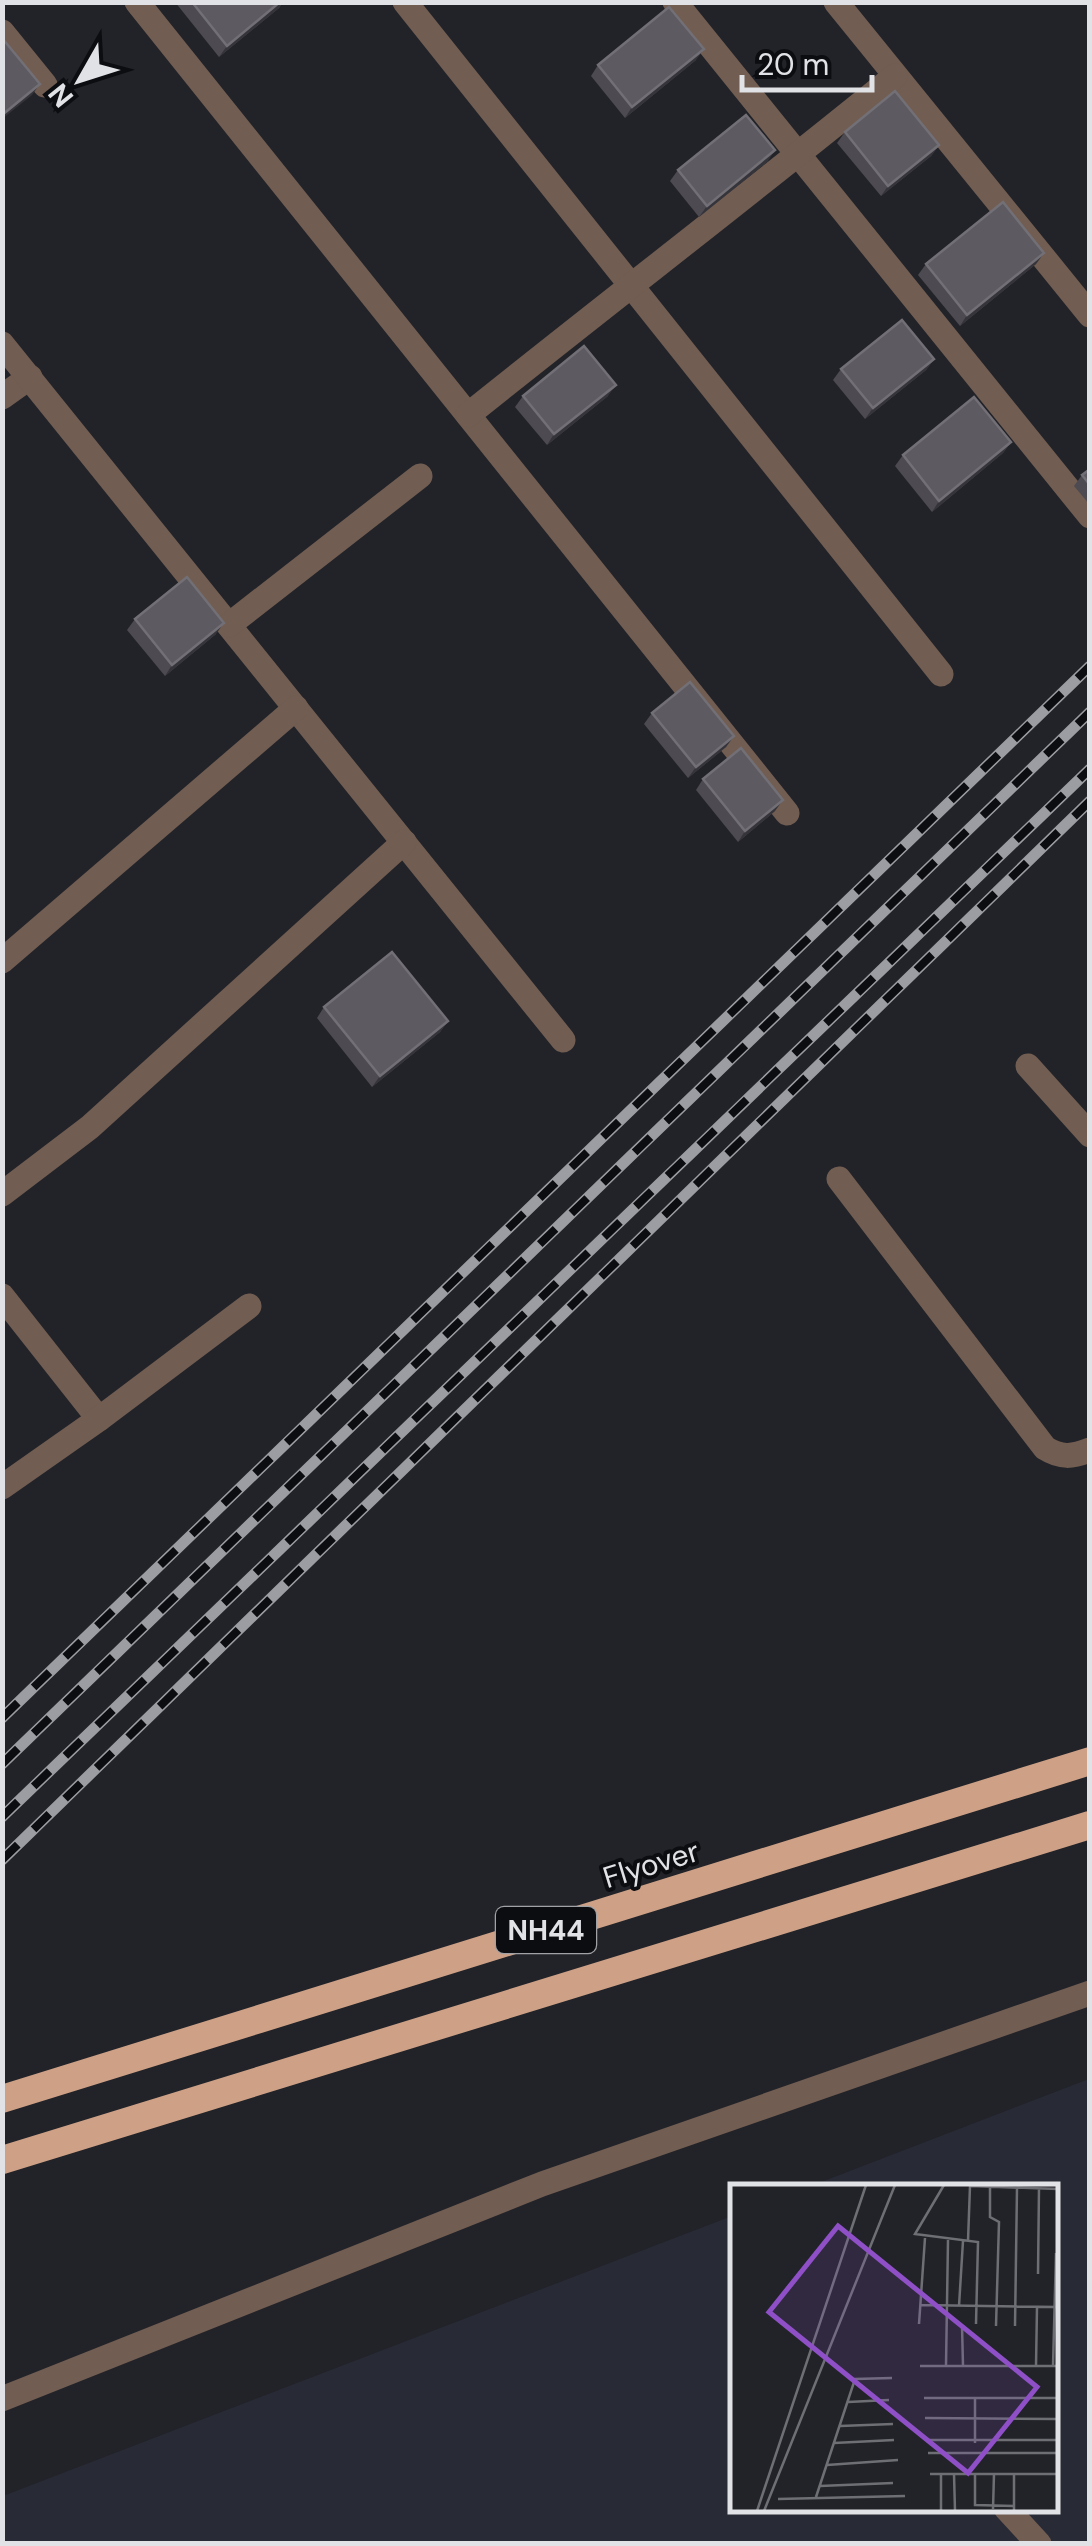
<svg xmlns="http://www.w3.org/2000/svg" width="1092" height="2546" font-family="'DM Sans',sans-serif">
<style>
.built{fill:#282a36}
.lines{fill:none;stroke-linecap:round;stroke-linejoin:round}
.service{stroke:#715d51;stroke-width:25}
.minor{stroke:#715d51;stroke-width:25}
.trunk{stroke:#cea186;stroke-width:28}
.rail-casing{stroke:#9c9da2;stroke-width:11}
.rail{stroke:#0c0d10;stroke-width:8;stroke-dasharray:22;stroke-linecap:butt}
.wall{fill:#4d4a51}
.shaded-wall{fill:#35343a}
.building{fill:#5d5b61;stroke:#727076;stroke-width:2.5}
.labels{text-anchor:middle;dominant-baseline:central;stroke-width:8;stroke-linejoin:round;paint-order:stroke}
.shield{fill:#0c0d10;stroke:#a1a2a6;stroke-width:2.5}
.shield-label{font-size:28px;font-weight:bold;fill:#e1e2e6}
.street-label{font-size:30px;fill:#e1e2e6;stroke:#0c0d10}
.inset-road{fill:none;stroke:#6e6f75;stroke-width:2.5}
.view{fill:#8f50c7;fill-opacity:0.15;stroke:#8f50c7;stroke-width:5}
.inset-edge{fill:none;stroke:#e1e2e6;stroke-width:5}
</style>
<rect width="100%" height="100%" fill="#222329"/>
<path class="built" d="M 1089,2079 L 1089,2543 L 3,2544 L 3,2496 L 732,2216 L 732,2508 L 1054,2508 L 1054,2186 L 811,2186 Z"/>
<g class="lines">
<g class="service">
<path d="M 2,397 L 30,377"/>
<path d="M 1006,2508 L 1039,2544"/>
</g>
<g class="minor">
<path d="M 137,2 L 787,813"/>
<path d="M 405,2 L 941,674"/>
<path d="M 675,2 L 1090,516"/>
<path d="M 836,2 L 1090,315"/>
<path d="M 2,32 L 45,85"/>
<path d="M 2,344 L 563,1040"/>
<path d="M 468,415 C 610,301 754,191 895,76"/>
<path d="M 229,625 L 420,476"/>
<path d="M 2,961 L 296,708"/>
<path d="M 1028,1066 L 1090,1135"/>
<path d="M 839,1179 L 1045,1448 C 1061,1458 1072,1457 1090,1450"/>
<path d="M 2,1194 L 90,1127 L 404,842"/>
<path d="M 2,1296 L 99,1419"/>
<path d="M 2,1487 L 99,1419 L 249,1306"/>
<path d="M 2,2399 L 542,2184 L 1090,1993"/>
</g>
<g class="trunk">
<path d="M 2,2099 L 1090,1761"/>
<path d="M 2,2160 L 1090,1825"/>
</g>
<g class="rail-casing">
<g id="rail">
<path d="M 2,1718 L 1090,666"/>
<path d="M 2,1764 L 1090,712"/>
<path d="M 2,1817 L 1090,769"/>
<path d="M 2,1860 L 1090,801"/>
</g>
</g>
<use href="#rail" class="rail"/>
</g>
<g class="wall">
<path d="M 175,2 L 283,2 L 279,8 L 219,57 Z"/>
<path d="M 696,60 L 625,118 L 591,76 L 598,65 Z"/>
<path d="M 845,132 L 939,145 L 931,156 L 881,196 L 837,143 Z"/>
<path d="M 768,161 L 699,217 L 670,181 L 678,170 Z"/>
<path d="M 1044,253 L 1036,264 L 960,326 L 918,275 L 926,264 Z"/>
<path d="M 934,359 L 926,370 L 865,419 L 833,380 L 841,369 Z"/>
<path d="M 523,396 L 608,396 L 547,445 L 515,407 Z"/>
<path d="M 1011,442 L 1003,453 L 932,512 L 895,466 L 903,455 Z"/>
<path d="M 1090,469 L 1090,505 L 1074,486 L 1082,475 Z"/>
<path d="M 135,619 L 216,634 L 165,676 L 127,630 Z"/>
<path d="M 652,713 L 734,736 L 726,747 L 688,778 L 644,724 Z"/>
<path d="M 703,779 L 775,811 L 738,842 L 696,790 Z"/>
<path d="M 324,1007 L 448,1021 L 440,1032 L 372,1087 L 317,1018 Z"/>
</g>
<g class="shaded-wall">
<path d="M 280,2 L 283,2 L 279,8 L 219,57 L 227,46 Z"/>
<path d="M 704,49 L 696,60 L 625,118 L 632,107 Z"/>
<path d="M 40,84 L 32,95 L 2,119 L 2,115 Z"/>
<path d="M 939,145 L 931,156 L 881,196 L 888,186 Z"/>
<path d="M 775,150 L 768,161 L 699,217 L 707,206 Z"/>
<path d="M 1044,253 L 1036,264 L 960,326 L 967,315 Z"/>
<path d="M 934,359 L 926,370 L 865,419 L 873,408 Z"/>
<path d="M 616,385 L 608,396 L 547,445 L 554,434 Z"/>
<path d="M 1011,442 L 1003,453 L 932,512 L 939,501 Z"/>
<path d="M 224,623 L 216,634 L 165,676 L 172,665 Z"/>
<path d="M 734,736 L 726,747 L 688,778 L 696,767 Z"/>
<path d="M 783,800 L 775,811 L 738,842 L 745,831 Z"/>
<path d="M 448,1021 L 440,1032 L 372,1087 L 380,1076 Z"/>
</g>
<g class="building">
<path d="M 192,2 L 280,2 L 227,46 Z"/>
<path d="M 669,7 L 704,49 L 632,107 L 598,65 Z"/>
<path d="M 2,38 L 40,84 L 2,115 Z"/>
<path d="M 895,91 L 939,145 L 888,186 L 845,132 Z"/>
<path d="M 746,115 L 775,150 L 707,206 L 678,170 Z"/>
<path d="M 1003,202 L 1044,253 L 967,315 L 926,264 Z"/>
<path d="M 902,320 L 934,359 L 873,408 L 841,369 Z"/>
<path d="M 584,346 L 616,385 L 554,434 L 523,396 Z"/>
<path d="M 974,397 L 1011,442 L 939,501 L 903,455 Z"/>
<path d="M 1090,469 L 1090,485 L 1082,475 Z"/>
<path d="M 187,577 L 224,623 L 172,665 L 135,619 Z"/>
<path d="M 690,682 L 734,736 L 696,767 L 652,713 Z"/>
<path d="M 741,748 L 783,800 L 745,831 L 703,779 Z"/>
<path d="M 392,952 L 448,1021 L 380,1076 L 324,1007 Z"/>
</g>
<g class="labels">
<rect class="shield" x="496" y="1907" width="100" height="46" rx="8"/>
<g class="shield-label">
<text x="546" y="1930">NH44</text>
</g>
<g class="street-label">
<text transform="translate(651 1864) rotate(-17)">Flyover</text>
</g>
</g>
<g transform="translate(730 2184)">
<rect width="328" height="328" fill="#222329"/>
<path class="inset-road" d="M 214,1 L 185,50 L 248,58 L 246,140M 260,3 L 260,33 L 269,38 L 266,142M 238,57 L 240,2 L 328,5M 308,90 L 309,4M 190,121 L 328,123M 229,122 L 233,57M 189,140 L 195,54M 232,141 L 233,182M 285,142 L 287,4M 190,182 L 328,182M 216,182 L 218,56M 306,182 L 307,123M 323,182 L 326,69M 194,214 L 328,214M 118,218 L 159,216M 195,234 L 328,235M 110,242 L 163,240M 197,256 L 328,256M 104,259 L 164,256M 245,259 L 245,214M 198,269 L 328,269M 97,281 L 168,276M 200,290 L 328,290M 211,290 L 211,327M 224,290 L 225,327M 245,290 L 245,321 L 284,322M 90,302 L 163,299M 86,313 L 125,195 L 162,194M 48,315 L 175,312M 263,325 L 264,290M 27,327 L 136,1M 34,327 L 165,1M 284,327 L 284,290"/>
<path class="view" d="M 108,42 L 307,203 L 238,289 L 39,128 Z"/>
<rect width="328" height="328" class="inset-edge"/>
</g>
<rect width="1092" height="2546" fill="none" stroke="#e1e2e6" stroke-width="10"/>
<g transform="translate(80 80) rotate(231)" stroke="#0c0d10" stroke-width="8" paint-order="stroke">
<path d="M0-8L18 38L0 25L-18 38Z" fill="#e1e2e6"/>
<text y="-15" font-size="28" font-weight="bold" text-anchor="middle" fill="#e1e2e6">N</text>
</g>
<path d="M742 75v15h130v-15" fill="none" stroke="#e1e2e6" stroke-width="5"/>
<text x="757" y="75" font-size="30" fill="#e1e2e6" stroke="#0c0d10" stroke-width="8" paint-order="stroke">20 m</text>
</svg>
